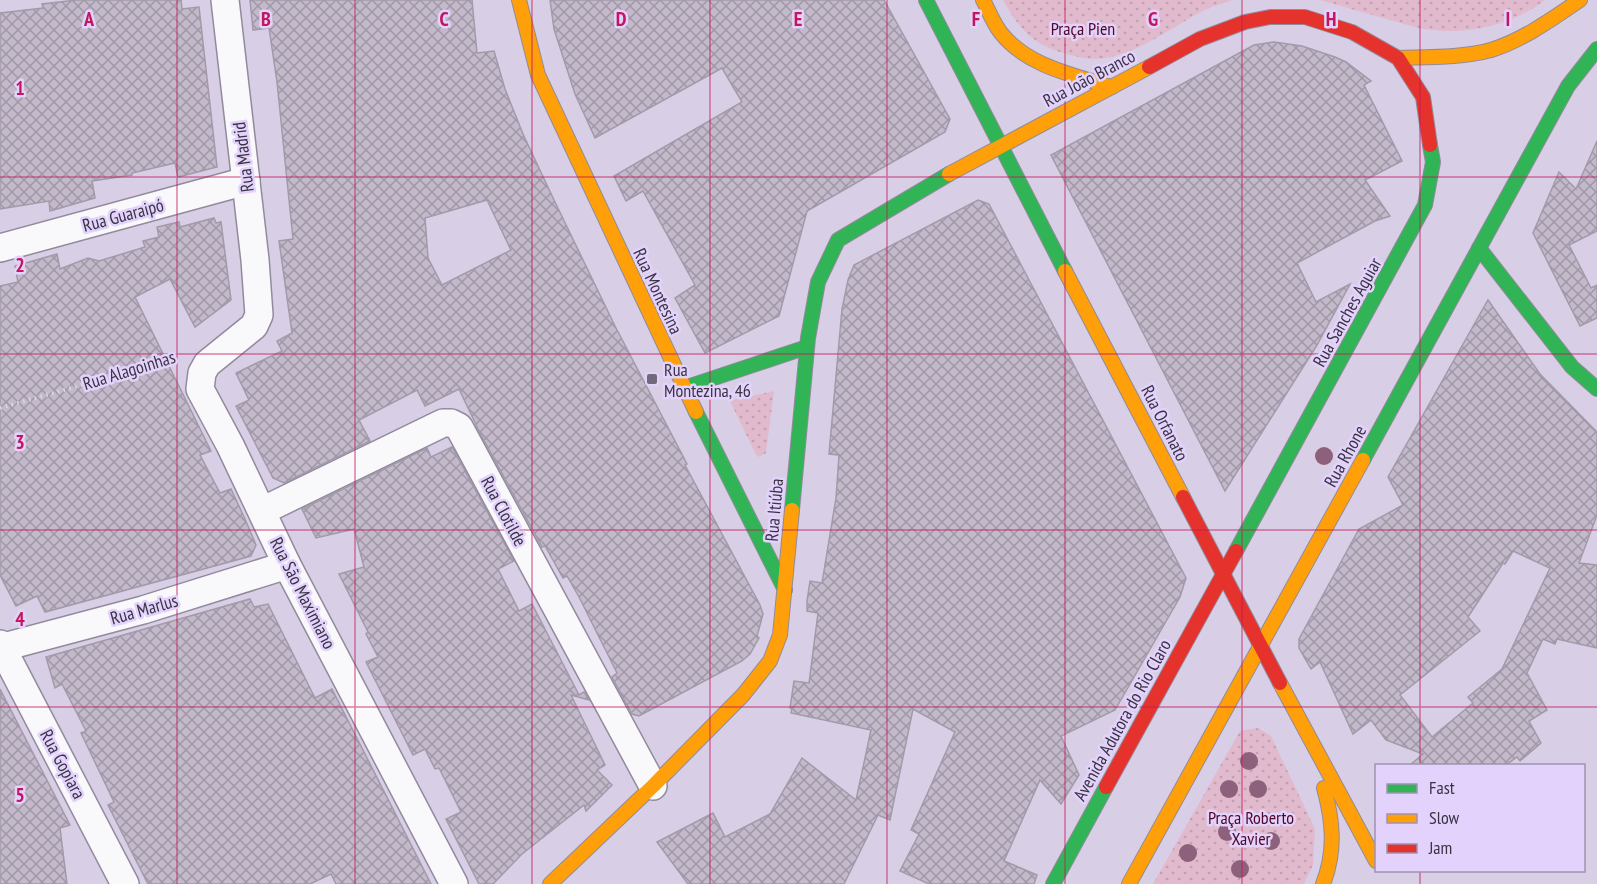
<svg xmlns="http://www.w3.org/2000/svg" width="1597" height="884" font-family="'PT Sans Narrow',sans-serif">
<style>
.green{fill:url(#green-dots)}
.building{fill:url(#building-cross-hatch);stroke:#a299a9;stroke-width:1.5;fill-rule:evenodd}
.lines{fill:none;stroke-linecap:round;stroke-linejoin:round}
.street-casing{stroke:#928a9c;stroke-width:30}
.fast-casing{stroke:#928a9c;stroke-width:16}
.slow-casing{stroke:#928a9c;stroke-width:16}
.jam-casing{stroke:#928a9c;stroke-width:16}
.path{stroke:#dbd8e0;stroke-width:4;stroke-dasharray:1.5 4.5;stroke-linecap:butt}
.street{stroke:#f9f8fb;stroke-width:27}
.fast{stroke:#30b455;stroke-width:14}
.slow{stroke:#ff9f0a;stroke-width:14}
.jam{stroke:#e5322d;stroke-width:14}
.tree{fill:#8d617c}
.grid{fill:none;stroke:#c2185b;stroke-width:1.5;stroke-opacity:0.55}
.poi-dot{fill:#716a7c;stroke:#e3d3fc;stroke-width:2}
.labels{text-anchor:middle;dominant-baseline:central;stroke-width:5;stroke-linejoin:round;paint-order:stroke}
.park-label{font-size:18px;fill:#500725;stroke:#e3d3fc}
.street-label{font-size:18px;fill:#393343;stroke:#e3d3fc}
.poi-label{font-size:18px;fill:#393343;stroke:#e3d3fc;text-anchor:start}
.grid-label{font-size:20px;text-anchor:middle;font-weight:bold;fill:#c2185b;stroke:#e3d3fc;stroke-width:5;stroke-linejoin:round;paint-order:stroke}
</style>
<defs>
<pattern id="green-dots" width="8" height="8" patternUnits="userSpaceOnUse" patternTransform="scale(1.5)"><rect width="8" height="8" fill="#e1bacd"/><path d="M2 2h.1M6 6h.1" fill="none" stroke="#c2a0b1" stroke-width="1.8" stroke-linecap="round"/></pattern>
<pattern id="building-cross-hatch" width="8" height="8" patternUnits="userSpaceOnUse" patternTransform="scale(1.5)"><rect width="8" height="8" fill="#c3b9ca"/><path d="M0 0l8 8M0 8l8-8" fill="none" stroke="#9f97a6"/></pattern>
</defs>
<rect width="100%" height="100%" fill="#d8cfe6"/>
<g class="green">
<path d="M 1003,0 L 1233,0 C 1225,3 1215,5 1207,9 C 1172,26 1135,58 1094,59 C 1085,59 1075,56 1067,54 C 1034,46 1019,29 1003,0 Z"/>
<path d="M 1320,0 L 1545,0 C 1508,28 1463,36 1418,28 Z"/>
<path d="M 774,391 L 766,453 L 759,457 L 756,455 L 730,401 Z"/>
<path d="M 1258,728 L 1271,736 L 1315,829 L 1313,865 L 1304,884 L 1153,884 L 1240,731 Z"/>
</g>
<g class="building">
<path d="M 77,0 L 181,0 L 182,9 L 199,7 L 217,167 L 178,177 L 175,163 L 132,173 L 132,175 L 92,181 L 95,198 L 50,211 L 49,201 L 0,209 L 0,13 L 43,8 L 42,4 Z"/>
<path d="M 250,0 L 472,0 L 477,53 L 494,51 L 505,89 L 523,134 L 554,200 L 615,326 L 687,464 L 685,465 L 760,605 L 763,614 L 757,636 L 759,638 L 750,654 L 742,661 L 639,716 L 632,714 L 612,677 L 617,673 L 579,597 L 567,576 L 563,578 L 545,546 L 542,547 L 480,433 L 459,389 L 425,406 L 417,390 L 359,420 L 370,441 L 284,483 L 273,478 L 236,406 L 249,400 L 236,373 L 282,351 L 277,341 L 292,333 L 279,241 L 293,239 L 277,82 L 269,28 L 253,30 ZM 487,200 L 511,250 L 442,285 L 428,258 L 425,218 Z"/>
<path d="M 550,0 L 884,0 L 950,119 L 945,132 L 807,211 L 779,316 L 705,353 L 675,298 L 695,285 L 643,191 L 626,201 L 614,176 L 742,102 L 722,68 L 595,138 L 575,94 L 554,29 Z"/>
<path d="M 1274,42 L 1302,46 L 1335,57 L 1346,62 L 1371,81 L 1364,85 L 1402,161 L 1365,180 L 1390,216 L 1375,221 L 1297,263 L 1316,302 L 1350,284 L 1317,345 L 1225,491 L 1051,155 L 1254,45 Z"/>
<path d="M 1597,141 L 1597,231 L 1569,245 L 1591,288 L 1597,285 L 1597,318 L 1580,326 L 1533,233 L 1559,172 L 1576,189 Z"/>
<path d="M 978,200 L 989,204 L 1186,578 L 1180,597 L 1115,710 L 1061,736 L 1079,775 L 1061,804 L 1040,780 L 1004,861 L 1037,875 L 1034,884 L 929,884 L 900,871 L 919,834 L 911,830 L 955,732 L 913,709 L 890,820 L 878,815 L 844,884 L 688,884 L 657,842 L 713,813 L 725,837 L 770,814 L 802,758 L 856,800 L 871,730 L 791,713 L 792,708 L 790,708 L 794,681 L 809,683 L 818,613 L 807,611 L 807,601 L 810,581 L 822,583 L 836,498 L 839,455 L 829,454 L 842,309 L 848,280 L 854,265 Z"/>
<path d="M 214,218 L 216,223 L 221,222 L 231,300 L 195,327 L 170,279 L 135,297 L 211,451 L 200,455 L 220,493 L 231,489 L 245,519 L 256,545 L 251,556 L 45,612 L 37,596 L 16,606 L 0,575 L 0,286 L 18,282 L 15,266 L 57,254 L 60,269 L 88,258 L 99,261 L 145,247 L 143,241 L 159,237 L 157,227 L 179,222 L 180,227 Z"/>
<path d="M 1488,300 L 1540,374 L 1597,432 L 1597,515 L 1579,563 L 1597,565 L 1597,648 L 1557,639 L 1555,644 L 1543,639 L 1527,673 L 1547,710 L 1529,721 L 1541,743 L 1520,761 L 1517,757 L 1506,765 L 1410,765 L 1423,754 L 1386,740 L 1371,720 L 1353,734 L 1320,662 L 1311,669 L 1299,648 L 1299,639 L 1359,529 L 1403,505 L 1388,477 ZM 1513,551 L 1550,568 L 1502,669 L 1468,697 L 1473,703 L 1432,737 L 1400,695 L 1480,631 L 1468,617 L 1503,563 L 1505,564 Z"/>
<path d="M 452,447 L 514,561 L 498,569 L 519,611 L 532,604 L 579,695 L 584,692 L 589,700 L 571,695 L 605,765 L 597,770 L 612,785 L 586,811 L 584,805 L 522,854 L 493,884 L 479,884 L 446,819 L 461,812 L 439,768 L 435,769 L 425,749 L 413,755 L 366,662 L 378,657 L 366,634 L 368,632 L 339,574 L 364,567 L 354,529 L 316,538 L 302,509 L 427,448 L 431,457 Z"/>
<path d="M 250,599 L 254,607 L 268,604 L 315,698 L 332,689 L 431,884 L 336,884 L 331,874 L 310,884 L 148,884 L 108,805 L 114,802 L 81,733 L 86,731 L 62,684 L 55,688 L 46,657 Z"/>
<path d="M 0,689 L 70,825 L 60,828 L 67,884 L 0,884 Z"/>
</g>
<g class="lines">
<g class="street-casing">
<g id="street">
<path d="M 225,0 L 255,260 L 259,315 L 254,326 L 207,364 L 202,373 L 200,389 L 230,445 L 287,565 L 454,884"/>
<path d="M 0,248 L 246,181"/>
<path d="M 262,511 L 443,423 L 451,423 L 459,427 L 653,786"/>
<path d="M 0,644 L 125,884"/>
<path d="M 0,648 L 143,610 L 287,565"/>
</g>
</g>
<g class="fast-casing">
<g id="fast">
<path d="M 926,0 L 1065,271"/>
<path d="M 1479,248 L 1572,367 L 1597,389"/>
<path d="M 684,388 L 807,347"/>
<path d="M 696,412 L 785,590"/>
<path d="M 1363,460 L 1568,86 L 1597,49"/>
<path d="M 792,510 L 808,338 L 818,282 L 838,240 L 949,174"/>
<path d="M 1236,551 L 1425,205 L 1433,162 L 1430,145"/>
<path d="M 1053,884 L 1106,787"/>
</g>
</g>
<g class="slow-casing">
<g id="slow">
<path d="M 519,0 L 538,75 L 696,412"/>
<path d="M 983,0 C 989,11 993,23 1001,33 C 1027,66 1073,75 1112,87"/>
<path d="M 1398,58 C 1429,57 1461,58 1491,50 C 1523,40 1552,19 1580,0"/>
<path d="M 949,174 L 1149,67"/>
<path d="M 1065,271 L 1183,497"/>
<path d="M 1280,683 L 1376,861"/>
<path d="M 550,884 L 653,786 L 743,695 L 770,661 L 780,635 L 792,510"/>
<path d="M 1129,884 L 1363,460"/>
<path d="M 1323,884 C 1336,851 1333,821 1324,788"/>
</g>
</g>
<g class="jam-casing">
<g id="jam">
<path d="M 1149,67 L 1200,39 L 1245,22 L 1270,17 L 1305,17 L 1352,32 L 1398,58 L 1423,97 L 1430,145"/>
<path d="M 1183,497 L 1280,683"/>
<path d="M 1106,787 L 1236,551"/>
</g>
</g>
<path class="path" d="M 0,408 L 167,361 L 179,355"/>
<use href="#street" class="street"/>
<use href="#fast" class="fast"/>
<use href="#slow" class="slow"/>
<use href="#jam" class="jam"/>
</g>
<g class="tree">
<circle cx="1324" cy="456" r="9"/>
<circle cx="1249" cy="761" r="9"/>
<circle cx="1229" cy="789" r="9"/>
<circle cx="1258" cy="789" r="9"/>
<circle cx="1227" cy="832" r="9"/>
<circle cx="1271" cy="841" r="9"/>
<circle cx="1188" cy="853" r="9"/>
<circle cx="1240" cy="869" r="9"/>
</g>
<path class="grid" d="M 177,0 L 177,884M 355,0 L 355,884M 532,0 L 532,884M 710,0 L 710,884M 887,0 L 887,884M 1065,0 L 1065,884M 1242,0 L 1242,884M 1420,0 L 1420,766M 0,177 L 1597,177M 0,354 L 1597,354M 0,530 L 1597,530M 0,707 L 1597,707M 1420,870 L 1420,884"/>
<rect class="poi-dot" x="646" y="373" width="12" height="12" rx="3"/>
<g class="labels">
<g class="park-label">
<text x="1083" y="28">Praça Pien</text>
<text x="1251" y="817">Praça Roberto<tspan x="1251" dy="21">Xavier</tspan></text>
</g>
<g class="street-label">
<text transform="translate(1089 78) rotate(-28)">Rua João Branco</text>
<text transform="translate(243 157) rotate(-97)">Rua Madrid</text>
<text transform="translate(123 215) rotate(-15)">Rua Guaraipó</text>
<text transform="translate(658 291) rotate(65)">Rua Montesina</text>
<text transform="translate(1347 312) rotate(-61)">Rua Sanches Aguiar</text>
<text transform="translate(129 370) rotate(-17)">Rua Alagoinhas</text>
<text transform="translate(1165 423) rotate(63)">Rua Orfanato</text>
<text transform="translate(1345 456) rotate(-61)">Rua Rhone</text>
<text transform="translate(774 510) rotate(-85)">Rua Itiúba</text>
<text transform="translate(504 511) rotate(62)">Rua Clotilde</text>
<text transform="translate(303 593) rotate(63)">Rua São Maximiano</text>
<text transform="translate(144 609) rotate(-16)">Rua Marlus</text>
<text transform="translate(1122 720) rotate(-61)">Avenida Adutora do Rio Claro</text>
<text transform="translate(63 764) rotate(62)">Rua Gopiara</text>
</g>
<g class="poi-label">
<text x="664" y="369">Rua<tspan x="664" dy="21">Montezina, 46</tspan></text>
</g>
</g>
<g class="grid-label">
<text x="89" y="26">A</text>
<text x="266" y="26">B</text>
<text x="444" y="26">C</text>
<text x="621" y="26">D</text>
<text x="798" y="26">E</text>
<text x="976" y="26">F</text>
<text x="1153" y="26">G</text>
<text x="1331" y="26">H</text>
<text x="1508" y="26">I</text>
<text x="20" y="95">1</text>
<text x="20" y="272">2</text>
<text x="20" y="449">3</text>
<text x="20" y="626">4</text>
<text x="20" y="802">5</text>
</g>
<rect x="1375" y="764" width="210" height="108" fill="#e3d3fc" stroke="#9f93b2" stroke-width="1.5"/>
<rect x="1387" y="784" width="30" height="9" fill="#30b455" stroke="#9f93b2" stroke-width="1.5"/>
<text x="1429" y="794" font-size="18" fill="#393343">Fast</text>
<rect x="1387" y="814" width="30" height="9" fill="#ff9f0a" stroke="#9f93b2" stroke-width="1.5"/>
<text x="1429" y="824" font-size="18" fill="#393343">Slow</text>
<rect x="1387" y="844" width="30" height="9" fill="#e5322d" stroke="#9f93b2" stroke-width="1.5"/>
<text x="1429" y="854" font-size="18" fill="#393343">Jam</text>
</svg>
